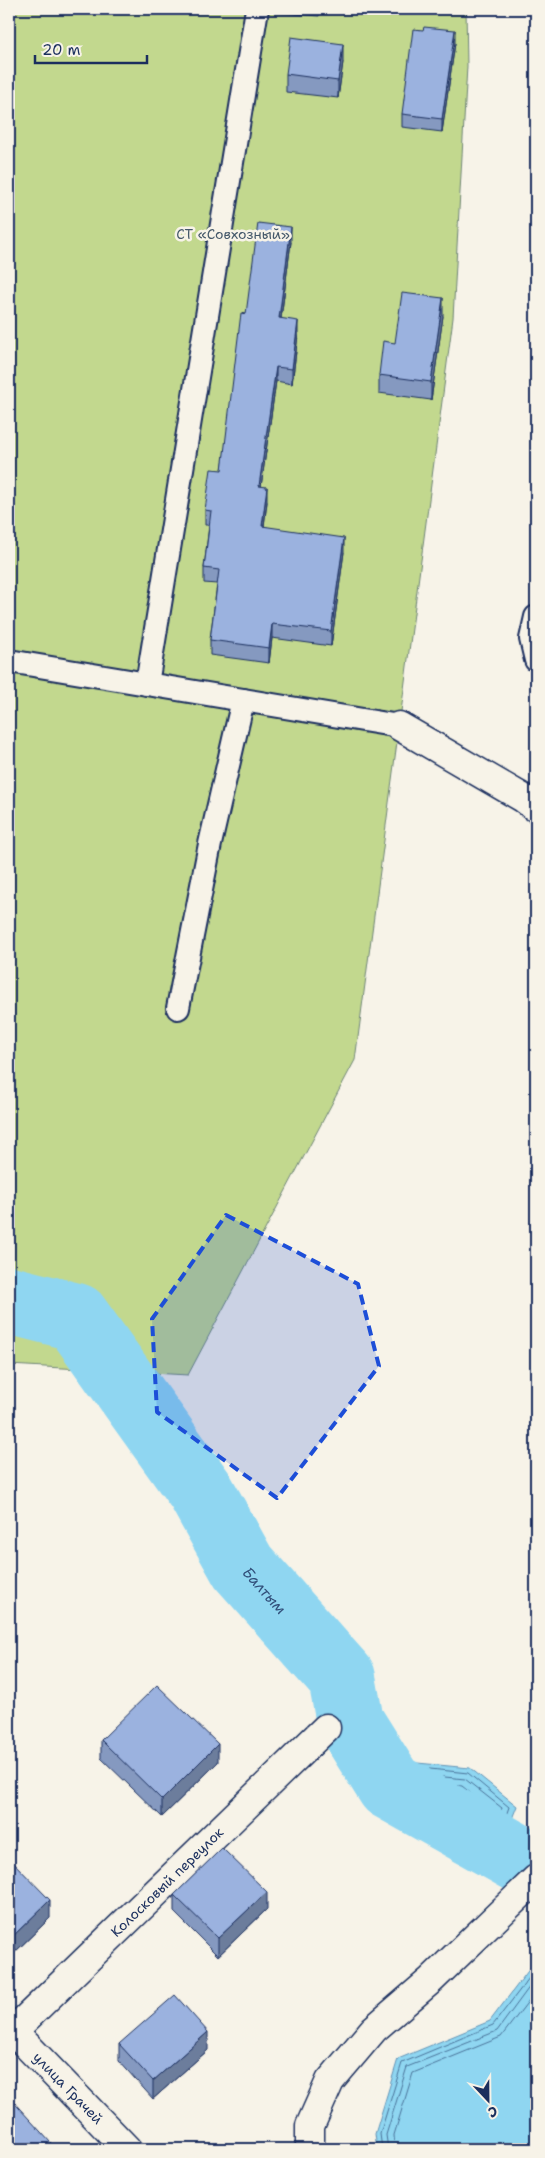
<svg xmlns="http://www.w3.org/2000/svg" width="545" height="2158" font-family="'Shantell Sans',sans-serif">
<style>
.green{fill:#c2d88e;stroke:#6e8476}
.water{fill:#8fd6f1;stroke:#6193b6}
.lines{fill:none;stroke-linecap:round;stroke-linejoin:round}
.shore{stroke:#497299;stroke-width:1}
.river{stroke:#8fd6f1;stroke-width:68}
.service-casing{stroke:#1b2f5e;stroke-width:26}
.minor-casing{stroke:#1b2f5e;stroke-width:31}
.service{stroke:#f7f3e8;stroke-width:22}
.minor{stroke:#f7f3e8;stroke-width:28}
.wall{fill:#8599c0;stroke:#1b2f5e}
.shaded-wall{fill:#6c7d9c;stroke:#1b2f5e}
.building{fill:#9bb2df;stroke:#1b2f5e}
.marked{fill:#1d4ed8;fill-opacity:0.2;stroke:#1d4ed8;stroke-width:4;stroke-dasharray:10 6;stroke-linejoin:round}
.labels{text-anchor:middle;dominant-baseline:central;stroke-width:5;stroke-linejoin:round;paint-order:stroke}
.park-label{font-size:14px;fill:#45596a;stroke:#f7f3e8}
.street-label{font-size:14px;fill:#1b2f5e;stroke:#f7f3e8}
.water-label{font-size:15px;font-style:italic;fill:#32507b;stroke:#f7f3e8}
</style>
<rect width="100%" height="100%" fill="#f7f3e8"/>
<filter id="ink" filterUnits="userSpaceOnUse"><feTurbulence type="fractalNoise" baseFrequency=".02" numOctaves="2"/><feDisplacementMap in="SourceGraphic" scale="10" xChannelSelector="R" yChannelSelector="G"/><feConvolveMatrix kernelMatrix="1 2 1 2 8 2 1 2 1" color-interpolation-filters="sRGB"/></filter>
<g filter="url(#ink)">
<path class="green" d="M 9,9 L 466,9 L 467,66 L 453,318 L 355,1060 L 188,1375 L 9,1365 Z"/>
<g class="water">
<path d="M 407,1762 L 470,1768 L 517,1806 L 495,1862 L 446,1850 L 373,1810 Z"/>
<path d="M 536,1964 L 536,2149 L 377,2149 L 375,2134 L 398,2059 L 490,2021 L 531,1967 Z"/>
</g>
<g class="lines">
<g class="shore">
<path d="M 411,1767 L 468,1773 L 509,1807 L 492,1855 L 448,1846 L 382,1810 L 382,1806 Z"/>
<path d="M 414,1774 L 465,1779 L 502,1808 L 488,1848 L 450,1840 L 392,1807 L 391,1804 Z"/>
<path d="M 417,1782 L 462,1786 L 493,1811 L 494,1813 L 484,1839 L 453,1833 L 403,1805 L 402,1802 Z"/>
<path d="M 382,2149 L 380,2134 L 402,2063 L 493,2025 L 536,1969"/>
<path d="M 388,2149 L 386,2135 L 407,2067 L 497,2031 L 536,1978"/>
<path d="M 395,2149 L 394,2135 L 413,2073 L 501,2037 L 536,1991"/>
</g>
<path class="river" id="s1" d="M 9,1300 L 76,1317 L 200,1490 L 243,1567 L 342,1678 L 350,1722 L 390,1786 L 536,1868"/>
<g class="service-casing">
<g id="service">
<path d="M 536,617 L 531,639 L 536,660"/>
<path d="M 9,661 L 399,726"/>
<path d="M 147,684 L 257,9"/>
<path d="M 178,1008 L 210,844 L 243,700"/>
</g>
</g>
<g class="minor-casing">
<g id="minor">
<path d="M 399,726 L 523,798 L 536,808"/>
<path id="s2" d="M 9,2027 L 127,2149"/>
<path id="s3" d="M 9,2035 L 326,1728"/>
<path d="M 310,2149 L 310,2126 L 330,2081 L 374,2029 L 431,1980 L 536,1879"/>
</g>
</g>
<use href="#service" class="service"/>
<use href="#minor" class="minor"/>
</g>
<g class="wall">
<path d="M 281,9 L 320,9 L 319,16 L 281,13 Z"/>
<path d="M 455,43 L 442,132 L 402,127 L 402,114 Z"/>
<path d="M 343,62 L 338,98 L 286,92 L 286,74 Z"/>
<path d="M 291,242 L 281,318 L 298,335 L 292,384 L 276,381 L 261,486 L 267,502 L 264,526 L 344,552 L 331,646 L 272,638 L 269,663 L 210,655 L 210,640 L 217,584 L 204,583 L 204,568 L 209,525 L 205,525 L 205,510 L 222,470 L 246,314 Z"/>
<path d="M 443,316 L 431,400 L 379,393 L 379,375 L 395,343 Z"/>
<path d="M 101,1740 L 218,1762 L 162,1817 L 101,1758 Z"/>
<path d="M 9,1858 L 50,1918 L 12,1955 L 9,1952 Z"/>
<path d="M 174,1895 L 267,1909 L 218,1956 L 174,1912 Z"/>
<path d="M 119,2044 L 208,2050 L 153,2099 L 119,2061 Z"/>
</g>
<g class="shaded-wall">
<path d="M 455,30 L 455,43 L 442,132 L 442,119 Z"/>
<path d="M 343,44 L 343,62 L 338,98 L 338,81 Z"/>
<path d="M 291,227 L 291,242 L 279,333 L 279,318 Z"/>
<path d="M 443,298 L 443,316 L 431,400 L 431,382 Z"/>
<path d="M 298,321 L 298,335 L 292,384 L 292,369 Z"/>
<path d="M 276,367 L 276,381 L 259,501 L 259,486 Z"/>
<path d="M 267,487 L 267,502 L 262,541 L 262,526 Z"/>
<path d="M 344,538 L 344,552 L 331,646 L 331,631 Z"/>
<path d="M 272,624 L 272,638 L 269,663 L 269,648 Z"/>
<path d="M 218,1744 L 218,1762 L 162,1817 L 162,1800 Z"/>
<path d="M 267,1892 L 267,1909 L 218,1956 L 218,1938 Z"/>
<path d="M 50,1900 L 50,1918 L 12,1955 L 12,1937 Z"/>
<path d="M 208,2032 L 208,2050 L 153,2099 L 153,2081 Z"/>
<path d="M 51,2143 L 51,2149 L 44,2149 Z"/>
</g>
<g class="building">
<path d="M 424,27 L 455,30 L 442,119 L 402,114 L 413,29 L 423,30 Z"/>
<path d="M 291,37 L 343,44 L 338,81 L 286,74 Z"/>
<path d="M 258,223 L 291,227 L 279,318 L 298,321 L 292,369 L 276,367 L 259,486 L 267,487 L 262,526 L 344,538 L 331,631 L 272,624 L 269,648 L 210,640 L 219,570 L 204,568 L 211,511 L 205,510 L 211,469 L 222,470 L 241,313 L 246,314 Z"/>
<path d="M 402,293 L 443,298 L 431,382 L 379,375 L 383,341 L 395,343 Z"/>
<path d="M 157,1685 L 218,1744 L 162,1800 L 101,1740 Z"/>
<path d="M 222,1848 L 267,1892 L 218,1938 L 174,1895 Z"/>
<path d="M 9,1858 L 50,1900 L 12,1937 L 9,1934 Z"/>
<path d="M 175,1995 L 208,2032 L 153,2081 L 119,2044 Z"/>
<path d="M 9,2097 L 51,2143 L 44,2149 L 9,2149 Z"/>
</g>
</g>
<path class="marked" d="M 226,1215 L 358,1284 L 379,1366 L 277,1498 L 157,1412 L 152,1319 Z"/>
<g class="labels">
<g class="park-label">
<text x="233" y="234">СТ «Совхозный»</text>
</g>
<g class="street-label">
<text stroke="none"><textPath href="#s3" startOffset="220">Колосковый переулок</textPath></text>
<text stroke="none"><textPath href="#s2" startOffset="85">улица Грачей</textPath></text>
</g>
<g class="water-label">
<text stroke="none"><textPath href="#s1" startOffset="402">Балтым</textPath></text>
</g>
</g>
<rect width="545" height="2158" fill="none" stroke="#f7f3e8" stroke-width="30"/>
<rect x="15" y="15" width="515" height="2128" fill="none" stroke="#1b2f5e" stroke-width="2" filter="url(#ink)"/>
<g transform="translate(488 2100) rotate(158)" stroke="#f7f3e8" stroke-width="4" paint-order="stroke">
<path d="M0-4L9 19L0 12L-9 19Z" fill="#1b2f5e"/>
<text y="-8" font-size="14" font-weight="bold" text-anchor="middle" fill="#1b2f5e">С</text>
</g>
<path d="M35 55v8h112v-8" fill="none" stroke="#1b2f5e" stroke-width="2.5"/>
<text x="42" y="55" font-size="15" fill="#1b2f5e" stroke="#f7f3e8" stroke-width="4" paint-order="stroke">20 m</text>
</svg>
